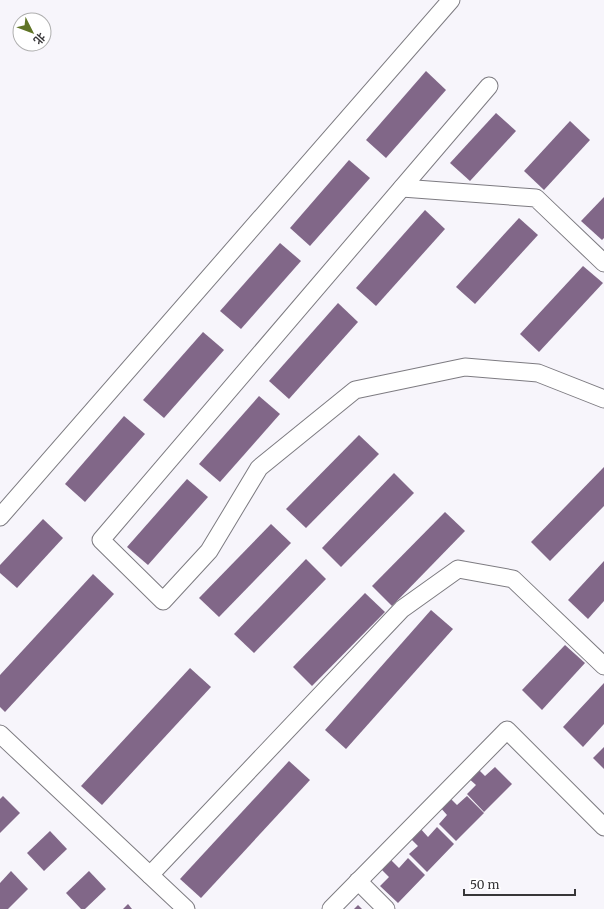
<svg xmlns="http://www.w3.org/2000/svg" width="604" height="909" font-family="Merriweather,'Noto Sans SC',serif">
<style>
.building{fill:#816788}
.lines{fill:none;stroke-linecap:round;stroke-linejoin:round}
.minor-casing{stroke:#7d7b81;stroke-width:19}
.minor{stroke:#fff;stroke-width:17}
</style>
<rect width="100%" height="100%" fill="#f7f5fb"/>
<g class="building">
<path d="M 426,71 L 446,90 L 386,158 L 366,140 Z"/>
<path d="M 496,113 L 516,131 L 470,181 L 450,163 Z"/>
<path d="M 570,121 L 590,140 L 544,190 L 524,171 Z"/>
<path d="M 349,160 L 370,178 L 310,246 L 290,228 Z"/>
<path d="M 604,197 L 604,238 L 602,240 L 581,221 Z"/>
<path d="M 425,210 L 445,229 L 376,306 L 356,288 Z"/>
<path d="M 519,218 L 538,235 L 475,304 L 456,287 Z"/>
<path d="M 280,243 L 301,261 L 241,329 L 220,311 Z"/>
<path d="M 583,266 L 603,283 L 539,352 L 520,334 Z"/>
<path d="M 338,303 L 358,322 L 289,399 L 269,381 Z"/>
<path d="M 203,332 L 224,350 L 164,418 L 143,400 Z"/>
<path d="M 259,396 L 280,414 L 220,482 L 199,464 Z"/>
<path d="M 124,416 L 145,434 L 85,502 L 65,484 Z"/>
<path d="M 359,435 L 379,454 L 306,528 L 286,509 Z"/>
<path d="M 604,467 L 604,506 L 550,561 L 531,542 Z"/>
<path d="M 394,473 L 414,493 L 341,567 L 322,548 Z"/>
<path d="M 187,479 L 208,497 L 148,565 L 127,547 Z"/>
<path d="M 445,512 L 465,531 L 392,606 L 372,586 Z"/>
<path d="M 43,519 L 63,538 L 17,588 L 0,573 L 0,565 Z"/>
<path d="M 271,524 L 291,543 L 219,617 L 199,598 Z"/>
<path d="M 306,559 L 326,579 L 254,653 L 234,634 Z"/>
<path d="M 604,561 L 604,601 L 588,619 L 568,600 Z"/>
<path d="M 93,574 L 114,594 L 5,712 L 0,707 L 0,675 Z"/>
<path d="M 365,593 L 385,612 L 312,686 L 293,667 Z"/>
<path d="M 431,610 L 453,629 L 346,749 L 325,730 Z"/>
<path d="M 565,645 L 585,663 L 542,710 L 522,690 Z"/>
<path d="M 190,668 L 211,687 L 102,805 L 81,786 Z"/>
<path d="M 604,683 L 604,724 L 583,747 L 563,727 Z"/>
<path d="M 604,747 L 604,769 L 593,758 Z"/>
<path d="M 289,761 L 310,780 L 201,898 L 180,879 Z"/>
<path d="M 476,767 L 485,776 L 495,767 L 512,784 L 484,812 L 467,794 L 476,785 L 467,777 Z"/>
<path d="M 3,796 L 20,813 L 0,833 L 0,799 Z"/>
<path d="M 448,796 L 457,805 L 467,796 L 484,813 L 456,841 L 439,824 L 447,815 L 439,806 Z"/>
<path d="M 419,827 L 428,837 L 437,827 L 454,844 L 427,872 L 409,854 L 418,846 L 409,837 Z"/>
<path d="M 50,831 L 67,849 L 44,871 L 27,853 Z"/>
<path d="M 408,858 L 425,875 L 398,903 L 380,886 L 389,877 L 380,868 L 390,859 L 399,868 Z"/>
<path d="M 11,871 L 28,889 L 8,909 L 0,909 L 0,883 Z"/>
<path d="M 89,871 L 106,889 L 85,909 L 81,909 L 66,893 Z"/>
<path d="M 128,904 L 132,909 L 123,909 Z"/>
<path d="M 358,905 L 362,909 L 354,909 Z"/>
</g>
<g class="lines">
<g class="minor-casing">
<g id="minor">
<path d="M 489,86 L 101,540 L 163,601 L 209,551 L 259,468 L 355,390 L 465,367 L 538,373 L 604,399"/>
<path d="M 402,188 L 536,198 L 604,263"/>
<path d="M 0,517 L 451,0"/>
<path d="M 0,734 L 186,909"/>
<path d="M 150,875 L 402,609 L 458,569 L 513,579 L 604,666"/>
<path d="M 358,881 L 386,909"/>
<path d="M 331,909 L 507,730 L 604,827"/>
</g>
</g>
<use href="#minor" class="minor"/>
</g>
<g transform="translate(32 32) rotate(132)"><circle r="19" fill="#ffffff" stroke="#afafaf"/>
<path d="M0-3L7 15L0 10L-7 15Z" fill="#5f7425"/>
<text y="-6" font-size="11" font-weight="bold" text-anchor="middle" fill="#373638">北</text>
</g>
<path d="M464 889v6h111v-6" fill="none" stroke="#373638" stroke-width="2"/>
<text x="470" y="889" font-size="12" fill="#373638" stroke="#ffffff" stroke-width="3" paint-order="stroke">50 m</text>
</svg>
